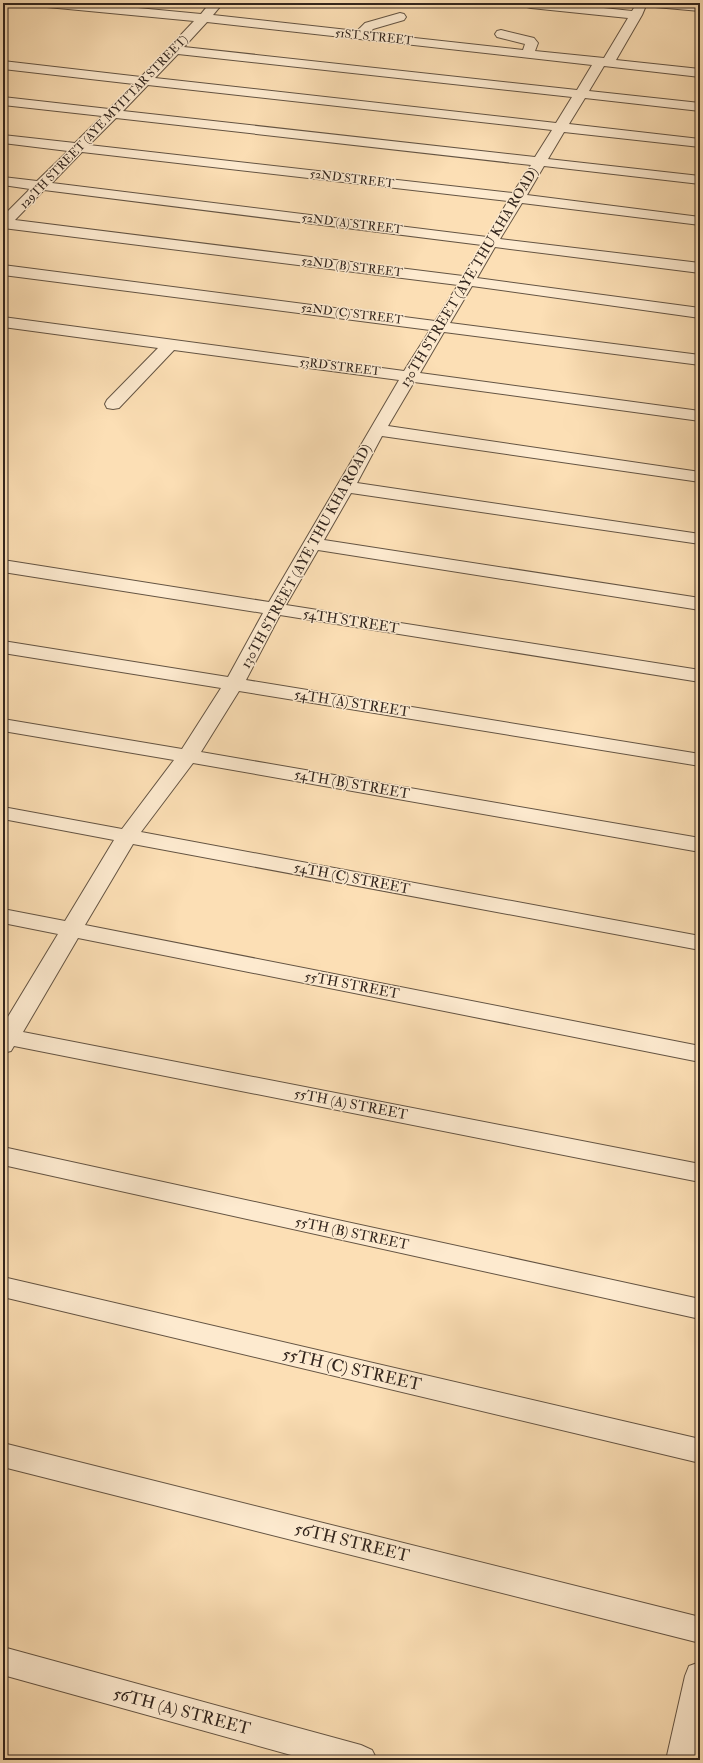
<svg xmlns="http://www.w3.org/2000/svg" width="703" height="1763" font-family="'IM FELL Double Pica',serif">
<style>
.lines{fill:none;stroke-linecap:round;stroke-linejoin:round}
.minor-casing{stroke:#645443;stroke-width:2}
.minor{fill:#fdeacf;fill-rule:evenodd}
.labels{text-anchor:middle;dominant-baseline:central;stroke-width:3;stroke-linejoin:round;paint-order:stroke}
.far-street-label{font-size:12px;fill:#32251d;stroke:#fdeacf}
.street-label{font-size:14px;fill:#32251d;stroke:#fdeacf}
.near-street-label{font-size:17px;fill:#32251d;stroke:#fdeacf}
</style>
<rect width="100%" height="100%" fill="#fcdfb5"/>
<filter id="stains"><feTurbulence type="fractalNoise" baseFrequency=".005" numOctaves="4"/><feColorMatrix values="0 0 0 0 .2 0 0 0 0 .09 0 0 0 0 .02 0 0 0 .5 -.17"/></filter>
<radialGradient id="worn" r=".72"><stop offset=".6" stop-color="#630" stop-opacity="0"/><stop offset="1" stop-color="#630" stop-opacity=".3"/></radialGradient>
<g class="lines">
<g class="minor-casing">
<g id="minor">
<path d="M 41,3 L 85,3 L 201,14 L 210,3 L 223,3 L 213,15 L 357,31 L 365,23 L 400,13 L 404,14 L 406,17 L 404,20 L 373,29 L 369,33 L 523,50 L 525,44 L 497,37 L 495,34 L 497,31 L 501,30 L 534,38 L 538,43 L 535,51 L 604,58 L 628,18 L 531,8 L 527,7 L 526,3 L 556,3 L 632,11 L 637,3 L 647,3 L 642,15 L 616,60 L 700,69 L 700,77 L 604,66 L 589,91 L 700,103 L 700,111 L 585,98 L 569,124 L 700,139 L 700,147 L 564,132 L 548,159 L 700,176 L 700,184 L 544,166 L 527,195 L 700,217 L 700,225 L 522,203 L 500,239 L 700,263 L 700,273 L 495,247 L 477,278 L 700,308 L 700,318 L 472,286 L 450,323 L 700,355 L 700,365 L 444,332 L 420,373 L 700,411 L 700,421 L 414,382 L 388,426 L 700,472 L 700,482 L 382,436 L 357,483 L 700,534 L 700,544 L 351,493 L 324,540 L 700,598 L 700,610 L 318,550 L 286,605 L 700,670 L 700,682 L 280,615 L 246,680 L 700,754 L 700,766 L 239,691 L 201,752 L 700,838 L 700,852 L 193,763 L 141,832 L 700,936 L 700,950 L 133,844 L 85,925 L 700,1046 L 700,1062 L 78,938 L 23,1032 L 700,1164 L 700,1182 L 14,1046 L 11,1051 L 3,1053 L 3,1025 L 58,934 L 3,923 L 3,909 L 65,921 L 114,840 L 3,819 L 3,807 L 122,829 L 174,760 L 3,731 L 3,719 L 182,749 L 221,688 L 3,653 L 3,641 L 228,677 L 263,613 L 3,572 L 3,560 L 269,602 L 399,380 L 174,350 L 119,408 L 113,409 L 107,408 L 105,404 L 107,400 L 158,348 L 3,327 L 3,317 L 404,371 L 430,330 L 3,275 L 3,265 L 435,321 L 458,285 L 3,228 L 3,216 L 30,189 L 3,185 L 3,177 L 37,181 L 68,151 L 3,143 L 3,135 L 75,143 L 102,116 L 3,105 L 3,97 L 109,109 L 134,84 L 3,69 L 3,61 L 141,77 L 194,21 L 47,7 L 43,6 ZM 207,22 L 592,65 L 577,90 L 184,47 ZM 178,54 L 572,97 L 556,123 L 155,78 ZM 148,85 L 552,130 L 535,157 L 123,111 ZM 116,118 L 531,165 L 513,193 L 89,145 ZM 82,152 L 508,201 L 487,237 L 52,183 ZM 44,190 L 482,245 L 463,276 L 15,220 Z"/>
<path d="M 649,3 L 700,3 L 700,11 L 655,7 L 651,6 Z"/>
<path d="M 3,1147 L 700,1299 L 700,1319 L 3,1165 Z"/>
<path d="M 3,1277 L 700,1439 L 700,1463 L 3,1297 Z"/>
<path d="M 3,1443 L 700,1617 L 700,1643 L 3,1467 Z"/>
<path d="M 3,1647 L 361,1745 L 372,1750 L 377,1760 L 309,1760 L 3,1675 Z"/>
<path d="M 700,1662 L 700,1750 L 698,1760 L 666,1760 L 685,1676 L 689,1666 Z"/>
</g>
</g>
<use href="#minor" class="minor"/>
</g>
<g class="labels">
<g class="far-street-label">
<text transform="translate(374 37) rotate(6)">51ST STREET</text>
<text transform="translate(104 122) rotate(-46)">129TH STREET (AYE MYITTAR STREET)</text>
<text transform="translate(352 179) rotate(7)">52ND STREET</text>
<text transform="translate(352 224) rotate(7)">52ND (A) STREET</text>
<text transform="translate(352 267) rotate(7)">52ND (B) STREET</text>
<text transform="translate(352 314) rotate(7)">52ND (C) STREET</text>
<text transform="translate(340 367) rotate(7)">53RD STREET</text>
</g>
<g class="street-label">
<text transform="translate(469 277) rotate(-59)">130TH STREET (AYE THU KHA ROAD)</text>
<text transform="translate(306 556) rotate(-61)">130TH STREET (AYE THU KHA ROAD)</text>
<text transform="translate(351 621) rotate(9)">54TH STREET</text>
<text transform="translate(352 703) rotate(9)">54TH (A) STREET</text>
<text transform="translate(352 784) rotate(10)">54TH (B) STREET</text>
<text transform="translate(352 878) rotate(11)">54TH (C) STREET</text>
<text transform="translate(352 985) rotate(11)">55TH STREET</text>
<text transform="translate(351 1104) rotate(11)">55TH (A) STREET</text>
<text transform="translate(352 1233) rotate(12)">55TH (B) STREET</text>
</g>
<g class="near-street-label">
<text transform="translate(352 1369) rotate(13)">55TH (C) STREET</text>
<text transform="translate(352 1542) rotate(14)">56TH STREET</text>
<text transform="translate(182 1711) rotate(15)">56TH (A) STREET</text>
</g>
</g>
<rect width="703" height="1763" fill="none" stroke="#fcdfb5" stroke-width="16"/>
<rect x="4" y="4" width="695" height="1755" fill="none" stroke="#32251d" stroke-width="2"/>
<rect x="8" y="8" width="687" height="1747" fill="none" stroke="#32251d"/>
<rect width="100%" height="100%" filter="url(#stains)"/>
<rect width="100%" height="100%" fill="url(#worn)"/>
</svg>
